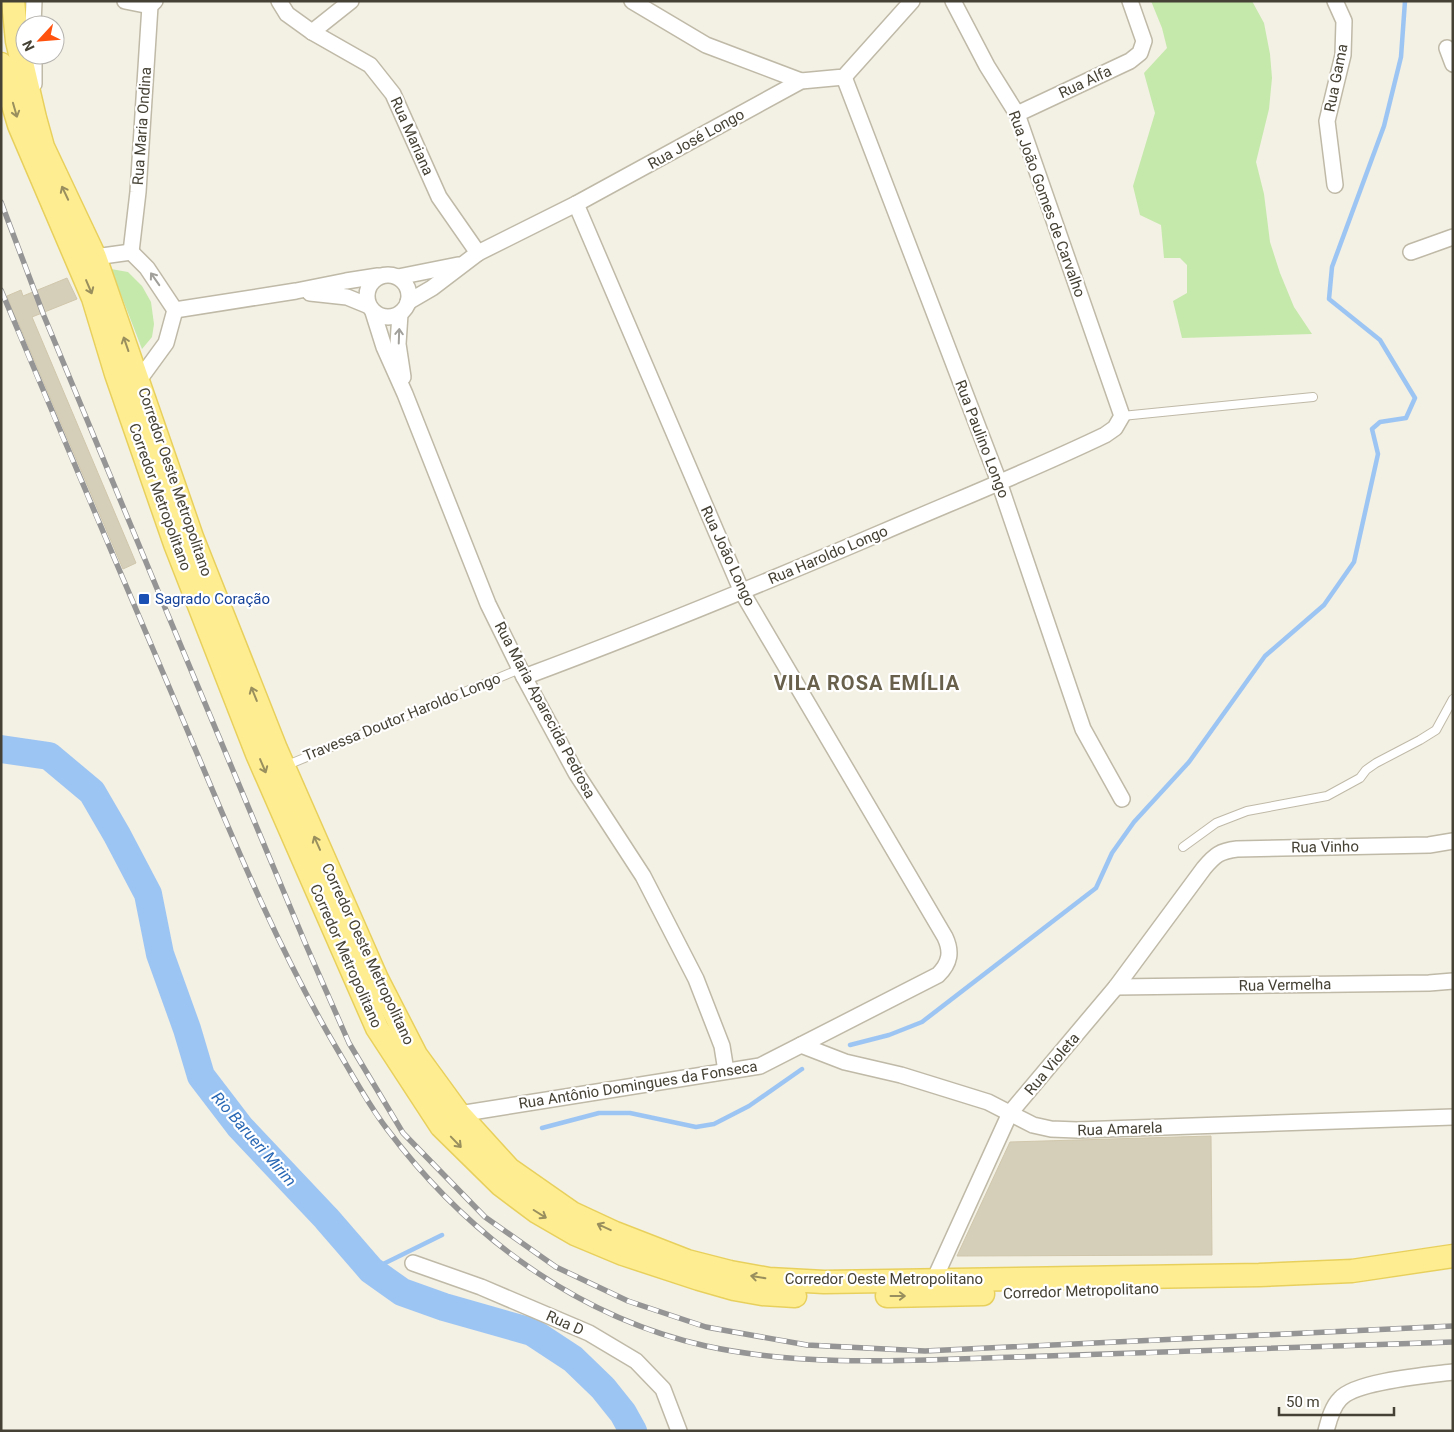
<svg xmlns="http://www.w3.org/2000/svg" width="1454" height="1432" font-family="Roboto,sans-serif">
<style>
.green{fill:#c5e9ab}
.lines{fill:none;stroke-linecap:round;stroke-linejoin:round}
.stream{stroke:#9dc5f3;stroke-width:4.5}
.river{stroke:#9dc5f3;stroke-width:28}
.building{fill:#d5ceb9;stroke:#d0c7ac}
.service-casing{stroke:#bfb9a7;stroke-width:10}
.minor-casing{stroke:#bfb9a7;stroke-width:18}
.primary-casing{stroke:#e8d05d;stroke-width:25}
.service{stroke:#fff;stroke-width:8}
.minor{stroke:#fff;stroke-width:15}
.primary{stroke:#ffee91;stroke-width:22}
.rail-casing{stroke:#959595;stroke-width:5.5}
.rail{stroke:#fff;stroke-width:4;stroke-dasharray:11;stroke-linecap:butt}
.oneway{stroke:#998f5e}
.oneway2{stroke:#a2a09a}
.transit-dot{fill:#1a4fb4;stroke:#fff;stroke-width:2}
.labels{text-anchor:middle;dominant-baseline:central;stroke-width:4.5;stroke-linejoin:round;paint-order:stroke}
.street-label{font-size:15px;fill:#454134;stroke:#fff}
.transit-label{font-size:15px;fill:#164399;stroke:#fff;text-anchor:start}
.water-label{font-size:16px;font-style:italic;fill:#2968b5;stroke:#fff}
.district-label{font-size:20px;font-weight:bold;letter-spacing:1px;fill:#68604b;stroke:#fff}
</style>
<rect width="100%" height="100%" fill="#f3f0e4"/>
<g class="green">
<path d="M 1151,1 L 1252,1 L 1264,23 L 1270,54 L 1272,78 L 1269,109 L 1256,162 L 1264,194 L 1270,242 L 1280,273 L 1294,307 L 1312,334 L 1182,338 L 1173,301 L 1187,293 L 1187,265 L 1180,258 L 1164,258 L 1161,225 L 1140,215 L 1133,186 L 1155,113 L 1144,73 L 1167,48 L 1162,28 Z"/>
<path d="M 111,269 L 128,272 L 142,286 L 151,302 L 154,324 L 152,337 L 142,349 Z"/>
</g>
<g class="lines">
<g class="stream">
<path d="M 850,1045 L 889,1035 L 922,1022 L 1096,888 L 1112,853 L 1134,822 L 1189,762 L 1265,656 L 1324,605 L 1354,562 L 1378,454 L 1372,429 L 1380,422 L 1406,418 L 1415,398 L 1380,340 L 1329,299 L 1332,267 L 1384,126 L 1401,57 L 1405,1"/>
<path d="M 542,1128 L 599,1113 L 630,1113 L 696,1127 L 714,1124 L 749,1106 L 802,1069"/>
<path d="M 371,1270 L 442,1235"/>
</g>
<path class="river" d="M 1,749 L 49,756 L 92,792 L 117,835 L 148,894 L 160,954 L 187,1029 L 201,1076 L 240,1127 L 326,1218 L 371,1270 L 402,1292 L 444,1307 L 532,1332 L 573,1359 L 603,1388 L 623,1413 L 633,1431"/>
</g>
<g class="building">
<path d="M 67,278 L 77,299 L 32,317 L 136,563 L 123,569 L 18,322 L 17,323 L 7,296 L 21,290 L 23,296 Z"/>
<path d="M 1211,1136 L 1212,1255 L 957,1256 L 1010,1142 Z"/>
</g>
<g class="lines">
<g class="service-casing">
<g id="service">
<path d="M 1122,416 L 1313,397"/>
<path d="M 285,766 L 520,669"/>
<path d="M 1183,847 L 1216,823 L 1247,811 L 1327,796 L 1360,778 L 1366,770 L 1376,763 L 1420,740 L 1436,730 L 1453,699"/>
</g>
</g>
<g class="minor-casing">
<g id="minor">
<path d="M 125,1 L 150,6"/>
<path d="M 279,1 L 287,14 L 312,32 L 370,65 L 393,94 L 439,197 L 478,253"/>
<path d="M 632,1 L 706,45 L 801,81"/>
<path d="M 1335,1 L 1344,21 L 1343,55 L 1327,121 L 1335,185"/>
<path d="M 33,25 L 34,1"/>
<path d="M 312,32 L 351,1"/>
<path d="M 1447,48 L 1453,64"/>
<path d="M 34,55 L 34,84"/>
<path d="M 844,77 L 999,482 L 1083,729 L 1122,799"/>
<path d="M 1017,114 L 1130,61 L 1140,53 L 1144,41 L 1130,1"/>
<path d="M 131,252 L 138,192 L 150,6 L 155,1"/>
<path d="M 131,252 L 147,268 L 175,310"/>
<path d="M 1411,252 L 1453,237"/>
<path d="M 88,258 L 131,252"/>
<circle cx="388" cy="296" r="21"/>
<path d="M 398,277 L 458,265"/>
<path d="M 310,293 L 347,297 L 369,306"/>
<path d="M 408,302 L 432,288 L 478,253 L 576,204 L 801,81 L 844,77 L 912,1"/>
<path d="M 175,310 L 296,291 L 346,281 L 378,276"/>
<path d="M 373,312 L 384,347 L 405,394 L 488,604 L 524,677 L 576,773 L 643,876 L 696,979 L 722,1046 L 726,1071"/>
<path d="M 400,314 L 398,344 L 403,377"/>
<path d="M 139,380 L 166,343 L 175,310"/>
<path d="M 524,677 C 645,632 764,583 883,532 C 957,500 1032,470 1105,435 L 1115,428 L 1122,416 L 1017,114 L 987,66 L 953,1"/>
<path d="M 1116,987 L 1429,983 L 1453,981"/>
<path d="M 801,1045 L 845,1062 L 901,1075 L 988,1102 L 1033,1125 L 1051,1129 L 1077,1130 L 1453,1117"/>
<path d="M 459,1114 L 760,1066 L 938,975 C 950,963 952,952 945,937 L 742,592 L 576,204"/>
<path d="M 413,1263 L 481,1287 L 589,1333 L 636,1361 L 663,1389 L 679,1431"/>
<path d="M 934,1280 L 1010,1113 L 1116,987 L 1204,868 C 1215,855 1220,851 1237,849 L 1429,845 L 1453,841"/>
<path d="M 1326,1431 C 1329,1420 1332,1407 1340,1399 C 1355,1381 1429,1375 1453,1372"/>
</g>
</g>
<g class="primary-casing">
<g id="primary">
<path d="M 13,1 L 17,41 L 35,118 L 43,147 L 95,257 L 192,537 L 276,749 L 377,979 L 416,1055 L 459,1114 L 509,1169 L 572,1213 L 615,1233 L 687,1261 L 730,1272 L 769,1279 L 824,1282 L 1259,1275 L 1352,1271 L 1453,1256"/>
<path d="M 1,64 L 19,125 L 93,298 L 116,374 L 175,544 L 257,754 L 377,1028 L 441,1126 L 501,1185 L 537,1212 L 575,1234 L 623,1254 L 699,1279 L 734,1289 L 762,1294 L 795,1296"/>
<path d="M 887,1296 L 983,1294"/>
</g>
</g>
<use href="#service" class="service"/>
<use href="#minor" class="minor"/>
<use href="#primary" class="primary"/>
<g class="rail-casing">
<g id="rail">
<path d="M 1,202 L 44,316 L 158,591 L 306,945 L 349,1043 L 403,1133 L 485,1217 L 556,1267 L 628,1301 L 706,1327 L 807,1345 L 925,1351 L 1453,1326"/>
<path d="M 1,290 C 58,427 117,564 175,701 C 225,819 272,939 337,1049 C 353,1076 368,1104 387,1129 C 466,1234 576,1317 706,1346 C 808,1368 914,1360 1017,1357 C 1162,1353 1307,1347 1453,1342"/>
</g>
</g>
<use href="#rail" class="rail"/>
</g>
<defs><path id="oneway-shaft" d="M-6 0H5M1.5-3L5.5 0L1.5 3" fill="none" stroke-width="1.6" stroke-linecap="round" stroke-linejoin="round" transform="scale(1.25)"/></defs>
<g class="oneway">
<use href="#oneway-shaft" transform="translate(15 110) rotate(74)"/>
<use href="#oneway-shaft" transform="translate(65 193) rotate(-115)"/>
<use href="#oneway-shaft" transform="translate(89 287) rotate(67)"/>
<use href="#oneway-shaft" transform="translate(126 344) rotate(-109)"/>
<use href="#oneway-shaft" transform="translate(254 694) rotate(-112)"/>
<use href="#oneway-shaft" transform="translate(263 766) rotate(67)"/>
<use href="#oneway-shaft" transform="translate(317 843) rotate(-114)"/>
<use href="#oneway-shaft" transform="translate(456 1142) rotate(46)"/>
<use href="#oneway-shaft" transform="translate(540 1214) rotate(32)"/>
<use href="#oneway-shaft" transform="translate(604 1227) rotate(-155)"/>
<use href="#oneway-shaft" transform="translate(758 1277) rotate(-171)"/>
<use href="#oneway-shaft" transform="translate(898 1296)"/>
</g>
<g class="oneway2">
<use href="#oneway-shaft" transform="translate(155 279) rotate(-125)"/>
<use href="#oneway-shaft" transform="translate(399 336) rotate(-88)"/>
</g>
<rect class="transit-dot" x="138" y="593" width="12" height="12" rx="2.5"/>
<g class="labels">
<g class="street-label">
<text transform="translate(1336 78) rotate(-79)">Rua Gama</text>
<text transform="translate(1085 82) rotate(-25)">Rua Alfa</text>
<text transform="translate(142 126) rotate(-86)">Rua Maria Ondina</text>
<text transform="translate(412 136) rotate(66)">Rua Mariana</text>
<text transform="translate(696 139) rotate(-29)">Rua José Longo</text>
<text transform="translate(1047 204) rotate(70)">Rua João Gomes de Carvalho</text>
<text transform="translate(982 439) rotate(69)">Rua Paulino Longo</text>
<text transform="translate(175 482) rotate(71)">Corredor Oeste Metropolitano</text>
<text transform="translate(160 497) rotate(70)">Corredor Metropolitano</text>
<text transform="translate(828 555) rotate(-23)">Rua Haroldo Longo</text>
<text transform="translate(728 556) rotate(65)">Rua João Longo</text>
<text transform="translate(545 710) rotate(62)">Rua Maria Aparecida Pedrosa</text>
<text transform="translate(402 717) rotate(-22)">Travessa Doutor Haroldo Longo</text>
<text transform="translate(1325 847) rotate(-1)">Rua Vinho</text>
<text transform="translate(368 954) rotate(65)">Corredor Oeste Metropolitano</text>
<text transform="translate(346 956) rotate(66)">Corredor Metropolitano</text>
<text transform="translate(1285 985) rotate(-1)">Rua Vermelha</text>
<text transform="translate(1052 1064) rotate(-50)">Rua Violeta</text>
<text transform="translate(638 1085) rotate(-9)">Rua Antônio Domingues da Fonseca</text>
<text transform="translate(1120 1129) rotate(-2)">Rua Amarela</text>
<text x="884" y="1279">Corredor Oeste Metropolitano</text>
<text transform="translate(1081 1291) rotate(-2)">Corredor Metropolitano</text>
<text transform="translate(565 1323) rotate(24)">Rua D</text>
</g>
<g class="transit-label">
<text x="155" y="599">Sagrado Coração</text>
</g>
<g class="water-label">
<text transform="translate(254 1139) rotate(49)">Rio Barueri Mirim</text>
</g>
<g class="district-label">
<text x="867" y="683">VILA ROSA EMÍLIA</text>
</g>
</g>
<rect width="1454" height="1432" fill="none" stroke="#454134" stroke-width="5"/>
<g transform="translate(40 40) rotate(244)"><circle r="24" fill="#ffffff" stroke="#b5b3ae"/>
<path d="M0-4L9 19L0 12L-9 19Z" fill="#ff520f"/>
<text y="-8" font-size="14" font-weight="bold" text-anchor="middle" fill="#454134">N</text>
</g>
<path d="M1279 1407v8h115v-8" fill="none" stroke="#454134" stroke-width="2.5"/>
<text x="1286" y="1407" font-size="15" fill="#454134" stroke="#ffffff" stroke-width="4" paint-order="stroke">50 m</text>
</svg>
